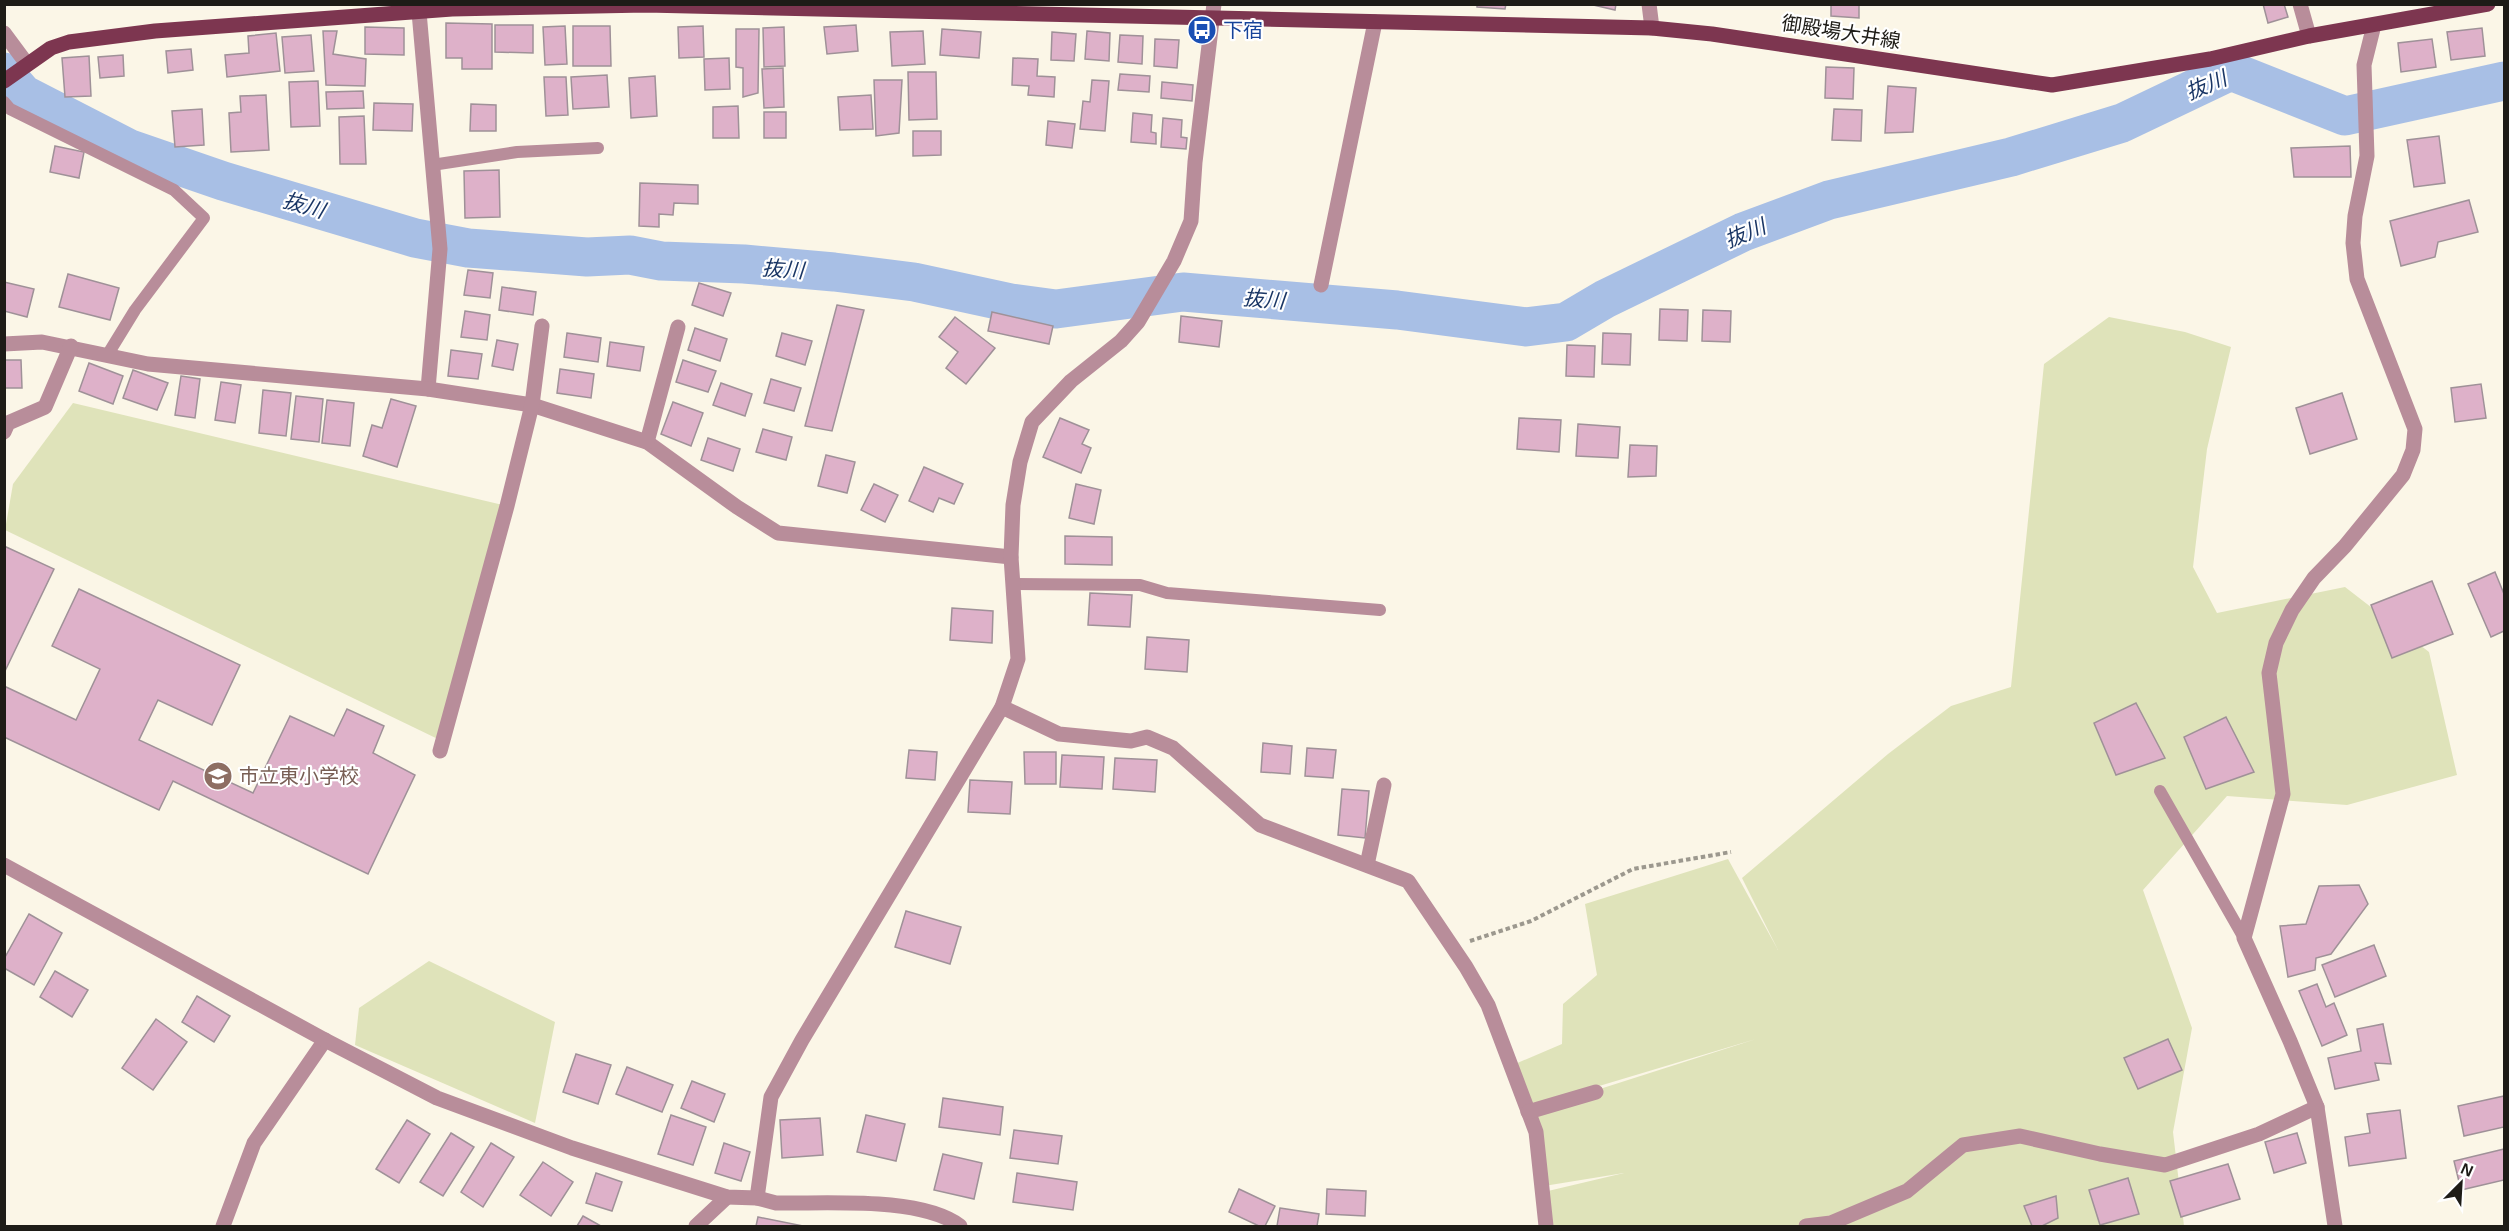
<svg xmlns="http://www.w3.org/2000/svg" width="2509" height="1231" font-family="Arial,'Noto Sans JP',sans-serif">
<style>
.green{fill:#dfe3ba}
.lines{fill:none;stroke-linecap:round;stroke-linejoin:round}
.river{stroke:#a8bfe5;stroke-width:39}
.building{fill:#deb1c9;stroke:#9f9198;stroke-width:1.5}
.path{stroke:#9c988e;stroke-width:4;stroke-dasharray:4.5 3;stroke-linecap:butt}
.service{stroke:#b88d9a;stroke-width:12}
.minor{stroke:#b88d9a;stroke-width:15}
.tertiary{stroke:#b88d9a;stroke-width:15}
.primary{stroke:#7d3650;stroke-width:15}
.labels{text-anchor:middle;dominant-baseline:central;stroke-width:4.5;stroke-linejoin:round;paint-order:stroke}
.transit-label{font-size:20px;fill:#164399;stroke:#fff;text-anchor:start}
.street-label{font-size:20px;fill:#1e1c17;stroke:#fff}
.education-label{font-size:20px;fill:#785e54;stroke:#fff;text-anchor:start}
.water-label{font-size:21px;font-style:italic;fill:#1a3665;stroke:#fff}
</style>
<rect width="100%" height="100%" fill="#fbf6e7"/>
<g class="green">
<path d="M 2109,317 L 2185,332 L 2231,347 L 2207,449 L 2193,567 L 2217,613 L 2345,587 L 2429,652 L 2457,775 L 2347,805 L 2227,796 L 2143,890 L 2192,1028 L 2173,1132 L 2184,1226 L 1551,1226 L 1548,1191 L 1624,1173 L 1544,1186 L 1528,1112 L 1756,1039 L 1529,1107 L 1515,1064 L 1562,1044 L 1563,1004 L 1597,975 L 1585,904 L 1728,859 L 1778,950 L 1742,878 L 1888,754 L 1951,706 L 2011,687 L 2044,364 Z"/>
<path d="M 73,403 L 507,506 L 442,741 L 5,530 L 13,484 Z"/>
<path d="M 429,961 L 555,1022 L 535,1123 L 355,1045 L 359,1008 Z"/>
</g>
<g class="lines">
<path class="river" d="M 4,72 L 23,94 L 130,149 L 223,181 L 415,238 L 468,248 L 587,257 L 630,255 L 661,261 L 744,264 L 834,272 L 914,282 L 1011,303 L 1056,309 L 1183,292 L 1397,310 L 1526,327 L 1566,322 L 1605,299 L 1743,232 L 1829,200 L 2011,157 L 2122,123 L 2231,71 L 2345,116 L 2504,81"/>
</g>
<g class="building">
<path d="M 1477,4 L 1506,4 L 1505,9 L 1477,7 Z"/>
<path d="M 1589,4 L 1616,4 L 1615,10 Z"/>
<path d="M 1831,4 L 1859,4 L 1859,18 L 1831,16 Z"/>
<path d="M 2263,4 L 2284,4 L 2288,17 L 2268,23 Z"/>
<path d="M 446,23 L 492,24 L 492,69 L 462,69 L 462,58 L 446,58 Z"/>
<path d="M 495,25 L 533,25 L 533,53 L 495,52 Z"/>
<path d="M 856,25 L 858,51 L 827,54 L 824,27 Z"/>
<path d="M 565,26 L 567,64 L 545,65 L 543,27 Z"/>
<path d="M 573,26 L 610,26 L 611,66 L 573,66 Z"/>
<path d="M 703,26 L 704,57 L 679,58 L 678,27 Z"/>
<path d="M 365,27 L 404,28 L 404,55 L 365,54 Z"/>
<path d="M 784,27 L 785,66 L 764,67 L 763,28 Z"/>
<path d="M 2482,28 L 2485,56 L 2451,60 L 2447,32 Z"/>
<path d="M 736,29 L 759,29 L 758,93 L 743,97 L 743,68 L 736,67 Z"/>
<path d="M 942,29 L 981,32 L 979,58 L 940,55 Z"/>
<path d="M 323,31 L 337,31 L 333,54 L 366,59 L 365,86 L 326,85 Z"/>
<path d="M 923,31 L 925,64 L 892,66 L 890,32 Z"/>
<path d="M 1087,31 L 1110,33 L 1109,61 L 1085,59 Z"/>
<path d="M 1052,32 L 1076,34 L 1074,61 L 1051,60 Z"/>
<path d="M 276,33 L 280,71 L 227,77 L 225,55 L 249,53 L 248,36 Z"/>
<path d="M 311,35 L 314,71 L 285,73 L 282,37 Z"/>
<path d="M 1120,35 L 1143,36 L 1142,64 L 1118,62 Z"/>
<path d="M 1155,39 L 1179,40 L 1177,68 L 1154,66 Z"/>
<path d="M 2432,39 L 2436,67 L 2401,72 L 2398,43 Z"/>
<path d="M 191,49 L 193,70 L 168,73 L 166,51 Z"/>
<path d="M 123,55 L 124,76 L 100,78 L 98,57 Z"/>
<path d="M 89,56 L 91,96 L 65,97 L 62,58 Z"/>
<path d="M 729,58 L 730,89 L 705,90 L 704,59 Z"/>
<path d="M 1013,58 L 1038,59 L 1037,76 L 1055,77 L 1054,97 L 1028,95 L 1029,86 L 1012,85 Z"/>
<path d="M 1826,67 L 1854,68 L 1853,99 L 1825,98 Z"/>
<path d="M 783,68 L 784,107 L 764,108 L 762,69 Z"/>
<path d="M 908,72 L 936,72 L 937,119 L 909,120 Z"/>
<path d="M 1120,74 L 1150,76 L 1149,92 L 1118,90 Z"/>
<path d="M 607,75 L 609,107 L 573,109 L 571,77 Z"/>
<path d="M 655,76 L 657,116 L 631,118 L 629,78 Z"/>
<path d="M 544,77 L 566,77 L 568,115 L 546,116 Z"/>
<path d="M 874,80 L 902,80 L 899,133 L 876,136 Z"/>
<path d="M 1092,80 L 1109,81 L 1105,131 L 1080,129 L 1083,101 L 1090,102 Z"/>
<path d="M 318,81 L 320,126 L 291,127 L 289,82 Z"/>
<path d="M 1162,82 L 1193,85 L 1192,101 L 1161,98 Z"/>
<path d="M 1888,86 L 1916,88 L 1913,132 L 1885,133 Z"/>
<path d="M 363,91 L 364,108 L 327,109 L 326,92 Z"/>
<path d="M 266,95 L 269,150 L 231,152 L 229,113 L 241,112 L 240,96 Z"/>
<path d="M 871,95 L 873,129 L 840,130 L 838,97 Z"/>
<path d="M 374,103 L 413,104 L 412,131 L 373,130 Z"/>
<path d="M 471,104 L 496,105 L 496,131 L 470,131 Z"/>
<path d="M 738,106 L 739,138 L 713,138 L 713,107 Z"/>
<path d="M 202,109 L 204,145 L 175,147 L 172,111 Z"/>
<path d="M 1834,109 L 1862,110 L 1861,141 L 1832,140 Z"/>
<rect x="764" y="112" width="22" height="26"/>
<path d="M 1133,113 L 1152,115 L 1151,132 L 1156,133 L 1156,144 L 1131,142 Z"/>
<path d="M 364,116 L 366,164 L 340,164 L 339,117 Z"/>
<path d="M 1163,118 L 1182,120 L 1181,137 L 1187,138 L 1186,149 L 1161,147 Z"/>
<path d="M 1048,121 L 1075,124 L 1072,148 L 1046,145 Z"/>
<path d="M 913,131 L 941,131 L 941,155 L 913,156 Z"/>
<path d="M 2439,136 L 2445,183 L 2414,187 L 2407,140 Z"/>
<path d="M 55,146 L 84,152 L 79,178 L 50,172 Z"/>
<path d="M 2350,146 L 2351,177 L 2294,177 L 2291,148 Z"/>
<path d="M 499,170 L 500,217 L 465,218 L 464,171 Z"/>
<path d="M 640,183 L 698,185 L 698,204 L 674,203 L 673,215 L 659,214 L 659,227 L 639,226 Z"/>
<path d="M 2469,200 L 2478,232 L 2438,242 L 2435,257 L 2401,266 L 2390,221 Z"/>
<path d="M 468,270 L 493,273 L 490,298 L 464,295 Z"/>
<path d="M 68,274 L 119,288 L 110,320 L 59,307 Z"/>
<path d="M 4,282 L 34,289 L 27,317 L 4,311 Z"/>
<path d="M 699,283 L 731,293 L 723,316 L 692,305 Z"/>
<path d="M 502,287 L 536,292 L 533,315 L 499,310 Z"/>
<path d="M 837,305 L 864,310 L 832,431 L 805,426 Z"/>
<path d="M 1660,309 L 1688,310 L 1687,341 L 1659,340 Z"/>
<path d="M 1703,310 L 1731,311 L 1730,342 L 1702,341 Z"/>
<path d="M 465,311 L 490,315 L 487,340 L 461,337 Z"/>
<path d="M 992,312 L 1053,326 L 1049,344 L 988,331 Z"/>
<path d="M 1181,316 L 1222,321 L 1219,347 L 1179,342 Z"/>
<path d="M 955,317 L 995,348 L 966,384 L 946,368 L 958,352 L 939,337 Z"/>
<path d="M 695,328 L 727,339 L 720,361 L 688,350 Z"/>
<path d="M 567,333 L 601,338 L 598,362 L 564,357 Z"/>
<path d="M 782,333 L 812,341 L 805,365 L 776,356 Z"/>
<path d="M 1603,333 L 1631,334 L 1630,365 L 1602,364 Z"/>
<path d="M 497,340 L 518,344 L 513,370 L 492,366 Z"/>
<path d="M 610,342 L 644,347 L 640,371 L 607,366 Z"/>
<path d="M 1567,345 L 1595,346 L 1594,377 L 1566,376 Z"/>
<path d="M 451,350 L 482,354 L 478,379 L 448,376 Z"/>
<path d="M 4,360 L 21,360 L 22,388 L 4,388 Z"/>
<path d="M 683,360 L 716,371 L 708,392 L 676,382 Z"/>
<path d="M 89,363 L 123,376 L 113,404 L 79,391 Z"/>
<path d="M 560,369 L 594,374 L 591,398 L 557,393 Z"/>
<path d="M 133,370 L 168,383 L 157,410 L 123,398 Z"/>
<path d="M 181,376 L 200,379 L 195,418 L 175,415 Z"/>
<path d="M 771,379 L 801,388 L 794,411 L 764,403 Z"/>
<path d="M 221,382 L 241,385 L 235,423 L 215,420 Z"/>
<path d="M 721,383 L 752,394 L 745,416 L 713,405 Z"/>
<path d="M 2481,384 L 2486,418 L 2455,422 L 2451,388 Z"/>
<path d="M 263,390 L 291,393 L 286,436 L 259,433 Z"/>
<path d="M 2342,393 L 2357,439 L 2310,454 L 2296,408 Z"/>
<path d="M 296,396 L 323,399 L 319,442 L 291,439 Z"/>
<path d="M 391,399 L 416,406 L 397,467 L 363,456 L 372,425 L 382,428 Z"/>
<path d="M 327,400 L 354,403 L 350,446 L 322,443 Z"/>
<path d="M 673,402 L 703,413 L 691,446 L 661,434 Z"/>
<path d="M 1060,418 L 1089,430 L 1082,444 L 1091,448 L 1081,473 L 1043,457 Z"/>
<path d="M 1519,418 L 1561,420 L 1559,452 L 1517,449 Z"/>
<path d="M 1578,424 L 1620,427 L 1618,458 L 1576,456 Z"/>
<path d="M 763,429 L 792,437 L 786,460 L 756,452 Z"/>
<path d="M 708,438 L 740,449 L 733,471 L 701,460 Z"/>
<path d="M 1630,445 L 1657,446 L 1656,476 L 1628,477 Z"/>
<path d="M 826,455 L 855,462 L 847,493 L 818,486 Z"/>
<path d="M 924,467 L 963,484 L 954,504 L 939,498 L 933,512 L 909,501 Z"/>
<path d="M 874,484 L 898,495 L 885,522 L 861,510 Z"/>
<path d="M 1076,484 L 1101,490 L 1094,524 L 1069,518 Z"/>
<path d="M 1065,536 L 1112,537 L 1112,565 L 1065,564 Z"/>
<path d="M 4,546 L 54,569 L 5,671 L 4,671 Z"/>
<path d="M 2495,572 L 2504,594 L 2504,631 L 2491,637 L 2468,584 Z"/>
<path d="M 2432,581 L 2453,634 L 2392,658 L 2371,605 Z"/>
<path d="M 79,589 L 240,665 L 212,725 L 158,700 L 139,740 L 253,793 L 290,716 L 334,736 L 347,709 L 384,726 L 373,753 L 415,775 L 368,874 L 173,781 L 159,810 L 4,737 L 4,686 L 76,720 L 100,669 L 52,646 Z"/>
<path d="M 1090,593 L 1132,595 L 1130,627 L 1088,625 Z"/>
<path d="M 952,608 L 993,611 L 992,643 L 950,640 Z"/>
<path d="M 1147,637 L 1189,640 L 1187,672 L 1145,669 Z"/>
<path d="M 2136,703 L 2165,758 L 2116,775 L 2094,723 Z"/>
<path d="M 2226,717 L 2254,772 L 2206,789 L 2184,737 Z"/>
<path d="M 1263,743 L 1292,746 L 1290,774 L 1261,772 Z"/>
<path d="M 1307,748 L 1336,750 L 1333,778 L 1305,776 Z"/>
<path d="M 909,750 L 937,752 L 935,780 L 906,778 Z"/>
<path d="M 1024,752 L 1056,752 L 1056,784 L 1025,784 Z"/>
<path d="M 1062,755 L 1104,757 L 1102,789 L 1060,787 Z"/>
<path d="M 1115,758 L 1157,760 L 1155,792 L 1113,789 Z"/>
<path d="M 970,780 L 1012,782 L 1010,814 L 968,812 Z"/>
<path d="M 1342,789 L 1369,791 L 1365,838 L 1338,835 Z"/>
<path d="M 2359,885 L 2368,904 L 2331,954 L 2316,958 L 2315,970 L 2288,977 L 2280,926 L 2306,924 L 2319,886 Z"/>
<path d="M 906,911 L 961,927 L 950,964 L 895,947 Z"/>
<path d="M 29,914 L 62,933 L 34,985 L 4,968 L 4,959 Z"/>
<path d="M 2374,945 L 2386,976 L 2335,997 L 2322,965 Z"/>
<path d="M 55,971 L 88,990 L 72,1017 L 40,997 Z"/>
<path d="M 2317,984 L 2326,1007 L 2334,1003 L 2347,1035 L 2322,1046 L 2299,991 Z"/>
<path d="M 197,996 L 230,1016 L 214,1042 L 182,1022 Z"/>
<path d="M 156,1019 L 187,1042 L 153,1090 L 122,1068 Z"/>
<path d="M 2383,1024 L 2391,1064 L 2375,1063 L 2379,1080 L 2335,1089 L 2328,1058 L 2361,1051 L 2357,1029 Z"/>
<path d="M 2168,1039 L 2182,1070 L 2138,1089 L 2124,1058 Z"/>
<path d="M 576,1054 L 611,1065 L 598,1104 L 563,1092 Z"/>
<path d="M 627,1067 L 673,1085 L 662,1112 L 616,1094 Z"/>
<path d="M 692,1081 L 725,1094 L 714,1122 L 681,1108 Z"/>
<path d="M 2504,1096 L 2504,1127 L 2464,1136 L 2458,1106 Z"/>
<path d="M 943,1098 L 1003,1107 L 1000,1135 L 939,1127 Z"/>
<path d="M 2400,1110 L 2406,1158 L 2349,1166 L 2345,1137 L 2370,1133 L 2367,1114 Z"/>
<path d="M 671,1115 L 706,1127 L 693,1165 L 658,1154 Z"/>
<path d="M 866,1115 L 905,1124 L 896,1161 L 857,1152 Z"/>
<path d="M 820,1118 L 823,1155 L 782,1158 L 780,1120 Z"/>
<path d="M 407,1120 L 430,1134 L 399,1183 L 376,1169 Z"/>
<path d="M 1014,1130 L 1062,1136 L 1058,1164 L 1010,1158 Z"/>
<path d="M 451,1133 L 474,1147 L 443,1196 L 420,1182 Z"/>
<path d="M 2297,1133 L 2306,1163 L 2274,1173 L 2265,1142 Z"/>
<path d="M 491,1143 L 514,1157 L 483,1207 L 461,1192 Z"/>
<path d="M 724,1143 L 750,1152 L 741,1181 L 715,1173 Z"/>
<path d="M 2504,1149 L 2504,1180 L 2461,1190 L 2454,1161 Z"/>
<path d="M 943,1154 L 982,1163 L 974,1199 L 934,1190 Z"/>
<path d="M 543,1162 L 573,1182 L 551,1216 L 520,1195 Z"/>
<path d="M 2228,1164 L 2240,1199 L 2181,1217 L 2170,1181 Z"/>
<path d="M 596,1173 L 622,1182 L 612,1211 L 586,1203 Z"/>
<path d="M 1017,1173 L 1077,1182 L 1073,1210 L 1013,1202 Z"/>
<path d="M 2128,1178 L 2139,1214 L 2100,1225 L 2089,1190 Z"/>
<path d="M 1239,1189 L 1275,1206 L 1265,1226 L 1259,1226 L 1229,1212 Z"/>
<path d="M 1327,1189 L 1366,1191 L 1365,1216 L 1326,1214 Z"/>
<path d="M 2056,1196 L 2058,1218 L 2042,1226 L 2032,1226 L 2024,1206 Z"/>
<path d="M 1280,1208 L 1319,1214 L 1317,1226 L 1277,1226 Z"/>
<path d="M 583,1216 L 601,1226 L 577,1226 Z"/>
<path d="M 758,1217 L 803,1226 L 756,1226 Z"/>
</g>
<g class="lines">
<path class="path" d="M 1470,941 L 1531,921 L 1633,869 L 1731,852"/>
<g class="service">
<path d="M 4,102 L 10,109 L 174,190 L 204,218 L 135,310 L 108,354"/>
<path d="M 432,165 L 517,152 L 598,148"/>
<path d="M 1013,584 L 1140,585 L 1167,593 L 1380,610"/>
<path d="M 2160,791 L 2244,938"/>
</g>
<g class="minor">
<path d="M 1649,4 L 1652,28"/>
<path d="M 2300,4 L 2309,36"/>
<path d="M 419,12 L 440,249 L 428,389"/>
<path d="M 4,33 L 27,64"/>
<path d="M 1321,285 L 1375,22"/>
<path d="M 4,344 L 42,342 L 148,364 L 428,389 L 532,405 L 647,442 L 737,507 L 778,533 L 1011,557"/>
<path d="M 4,432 L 8,423 L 45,407 L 71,346"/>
<path d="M 647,442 L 678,327"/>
<path d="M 1002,707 L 1059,734 L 1131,741 L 1147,737 L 1173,748 L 1260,825 L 1408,881 L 1466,967 L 1488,1005 L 1536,1132 L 1546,1226"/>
<path d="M 440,751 L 507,506 L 532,405 L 542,326"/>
<path d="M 1367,865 L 1384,785"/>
<path d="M 1528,1112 L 1596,1092"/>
<path d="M 757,1198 L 771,1097 L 802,1040 L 1002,707 L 1018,659 L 1011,557 L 1013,505 L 1020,462 L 1032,422 L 1071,381 L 1121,341 L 1138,322 L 1174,261 L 1191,221 L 1195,162 L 1214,4"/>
<path d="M 223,1226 L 254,1143 L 325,1040"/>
<path d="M 696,1226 L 727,1197"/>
<path d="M 1806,1226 L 1831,1223 L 1907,1191 L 1963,1145 L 2020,1136 L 2100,1154 L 2165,1165 L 2259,1134 L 2317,1107"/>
<path d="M 2335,1226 L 2317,1107 L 2290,1041 L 2244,938 L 2283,794 L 2269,673 L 2276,643 L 2292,610 L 2314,578 L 2345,546 L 2403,475 L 2413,450 L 2415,429 L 2357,279 L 2353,243 L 2355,216 L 2367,156 L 2364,65 L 2374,25"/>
</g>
<path class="tertiary" d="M 4,865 L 325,1040 L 437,1098 L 572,1148 L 727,1197 L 757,1198 L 776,1203 C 826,1204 920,1196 960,1226"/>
<path class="primary" d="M 4,81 L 51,48 L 69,42 L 155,31 L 452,9 L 646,5 L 1652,28 L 1712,34 L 2052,85 L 2210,59 L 2309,36 L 2488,4"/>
</g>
<defs>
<g id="bus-disc" transform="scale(1.5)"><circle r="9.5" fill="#1a4fb4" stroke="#fff"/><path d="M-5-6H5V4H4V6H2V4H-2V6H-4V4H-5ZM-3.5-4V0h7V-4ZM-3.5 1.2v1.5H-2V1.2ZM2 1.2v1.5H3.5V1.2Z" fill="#fff"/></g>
<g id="school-disc" transform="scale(1.5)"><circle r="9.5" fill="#8d6e63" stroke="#fff"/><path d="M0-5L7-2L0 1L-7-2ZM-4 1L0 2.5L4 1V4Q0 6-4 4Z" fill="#fff"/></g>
</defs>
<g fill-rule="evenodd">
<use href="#bus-disc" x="1202" y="30"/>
<use href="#school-disc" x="218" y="776"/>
</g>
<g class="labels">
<g class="transit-label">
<text x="1223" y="30">下宿</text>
</g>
<g class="street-label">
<text transform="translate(1841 32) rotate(9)">御殿場大井線</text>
</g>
<g class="education-label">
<text x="239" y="776">市立東小学校</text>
</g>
<g class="water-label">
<text transform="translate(2206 85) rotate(-23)">抜川</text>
<text transform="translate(304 205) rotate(16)">抜川</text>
<text transform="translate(1745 233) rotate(-23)">抜川</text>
<text transform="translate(783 269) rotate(4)">抜川</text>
<text transform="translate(1264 299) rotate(5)">抜川</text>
</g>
</g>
<rect width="2509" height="1231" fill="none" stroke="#1e1c17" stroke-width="12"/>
<g transform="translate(2461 1183) rotate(24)" stroke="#ffffff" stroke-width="4.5" paint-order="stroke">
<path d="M0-4.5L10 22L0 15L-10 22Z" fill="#1e1c17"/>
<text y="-9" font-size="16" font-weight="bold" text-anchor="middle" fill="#1e1c17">N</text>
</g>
</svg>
